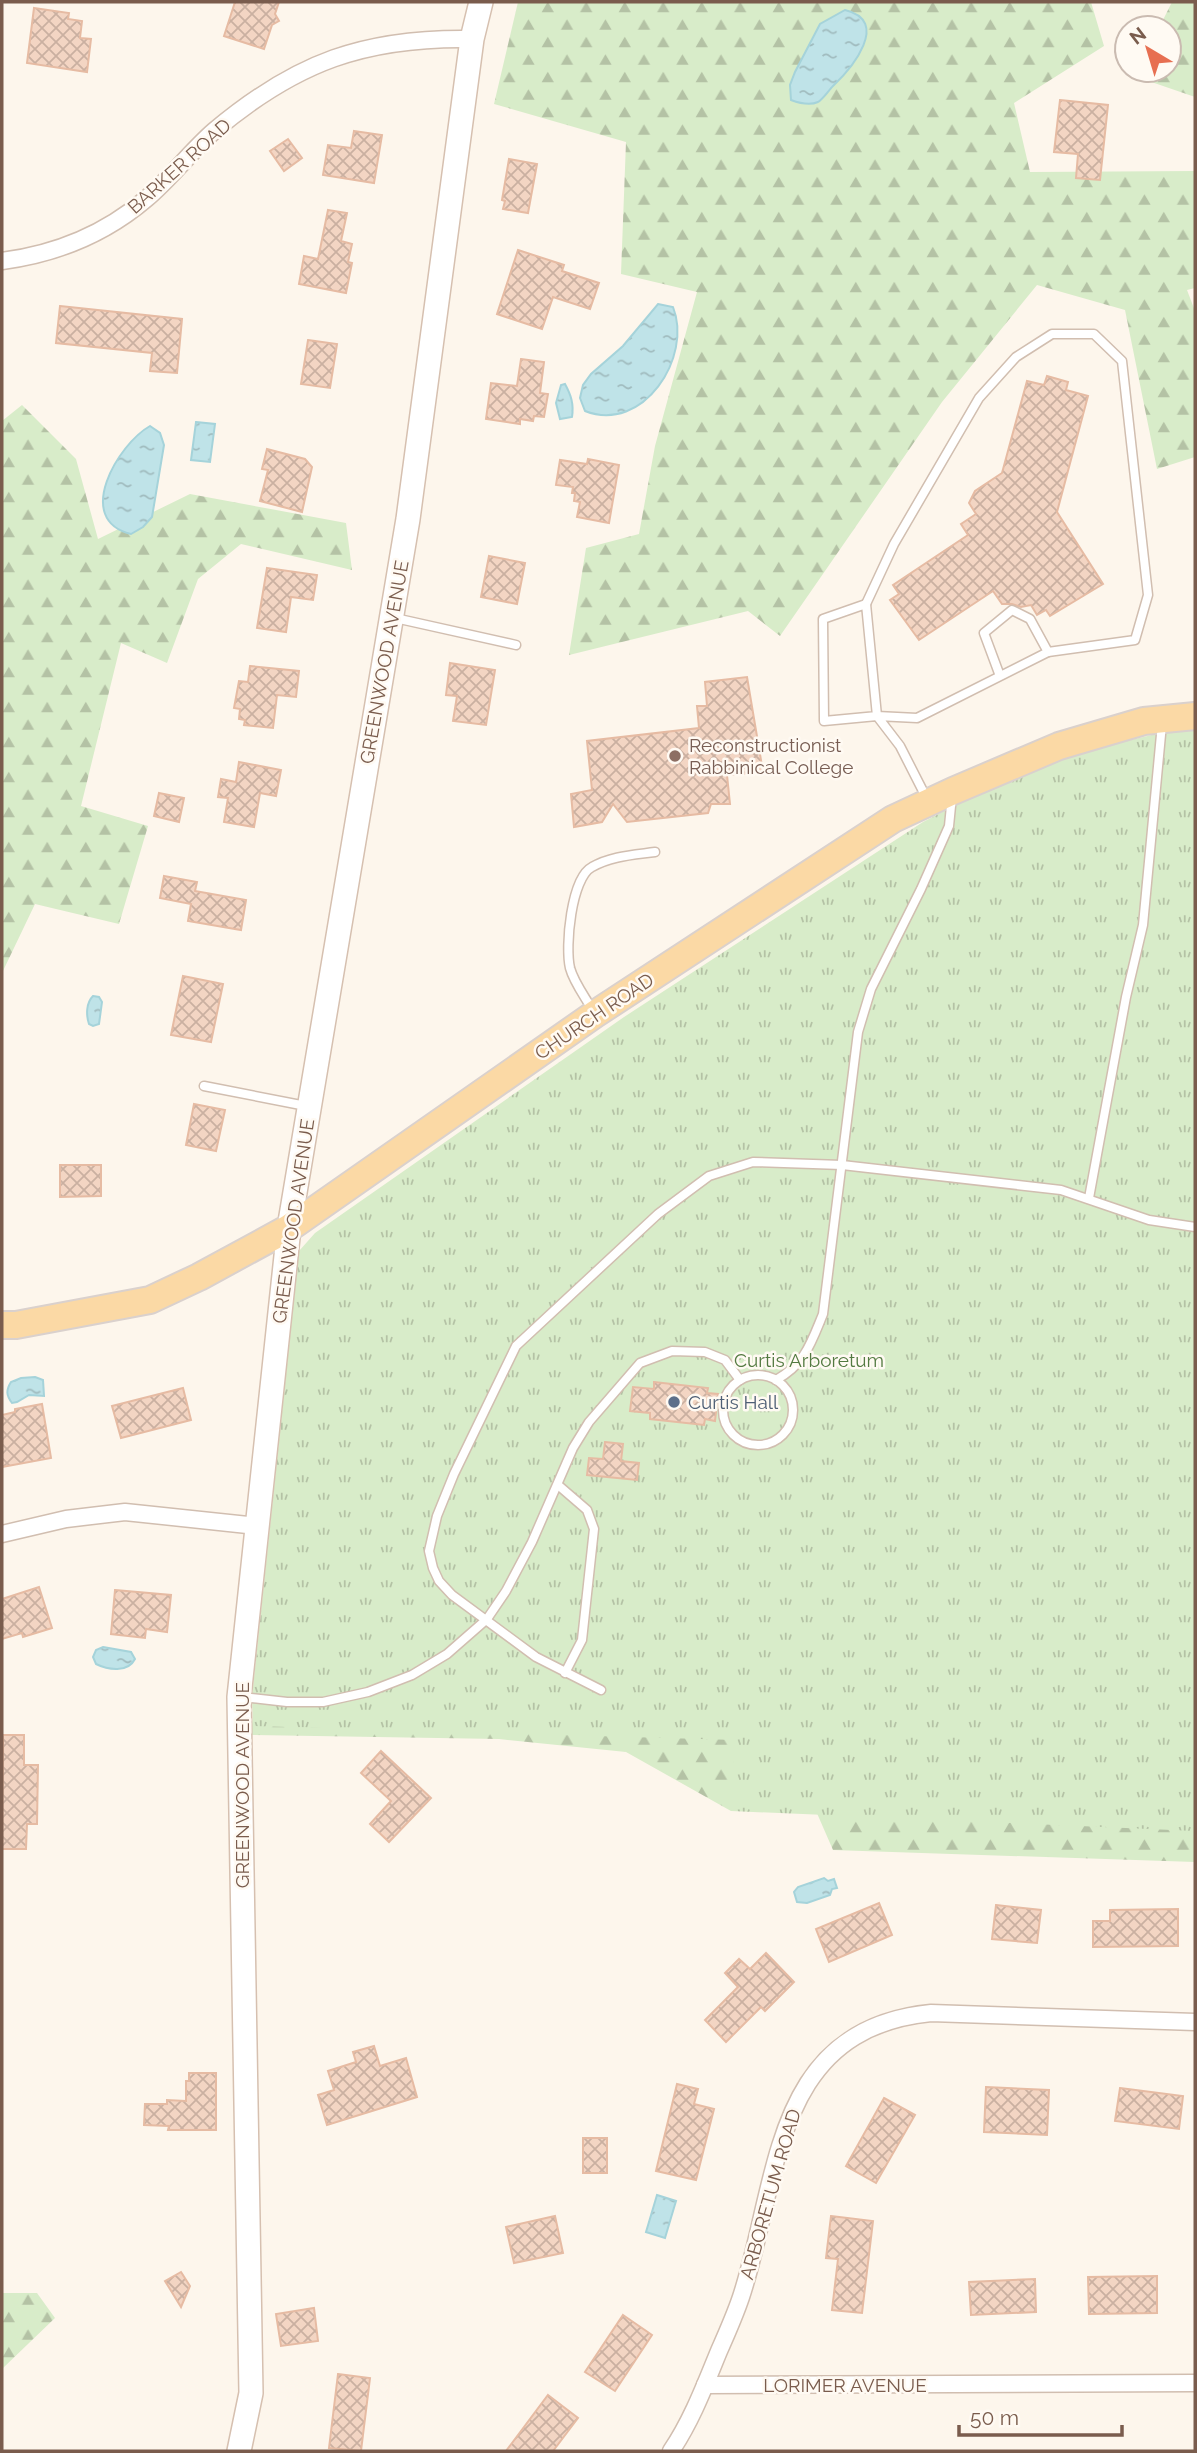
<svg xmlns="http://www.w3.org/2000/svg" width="1197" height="2453" font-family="Raleway,sans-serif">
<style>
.forest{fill:url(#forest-firs)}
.park{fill:url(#park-tufts)}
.water{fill:url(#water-ripples);stroke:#a5d3da;stroke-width:2}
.building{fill:url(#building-cross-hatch);stroke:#e6bba3;stroke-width:2}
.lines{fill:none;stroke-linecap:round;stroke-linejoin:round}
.lane-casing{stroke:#d1beb0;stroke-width:11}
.street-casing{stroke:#d1beb0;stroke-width:19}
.secondary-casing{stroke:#d6c0b0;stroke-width:26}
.primary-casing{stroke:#dad1cd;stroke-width:30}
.lane{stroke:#fff;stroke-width:8}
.street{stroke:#fff;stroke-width:16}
.secondary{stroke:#fff;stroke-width:23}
.primary{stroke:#fbd9a5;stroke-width:26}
.education-dot{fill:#8d6e63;stroke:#fffaf3;stroke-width:2.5}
.service-dot{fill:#5c6f8a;stroke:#fffaf3;stroke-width:2.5}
.labels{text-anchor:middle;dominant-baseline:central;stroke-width:5;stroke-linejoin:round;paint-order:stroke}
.street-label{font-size:19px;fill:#7a5c4d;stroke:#fffaf3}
.education-label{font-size:19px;fill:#785e54;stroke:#fffaf3;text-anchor:start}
.park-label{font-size:19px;fill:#537a41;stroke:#fffaf3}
.service-label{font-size:19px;fill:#4e5e75;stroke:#fffaf3;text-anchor:start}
</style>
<defs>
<pattern id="forest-firs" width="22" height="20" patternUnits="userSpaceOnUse" patternTransform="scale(1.75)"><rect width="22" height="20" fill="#d8ecc9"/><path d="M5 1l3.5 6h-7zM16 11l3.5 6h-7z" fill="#b4c2a5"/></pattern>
<pattern id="park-tufts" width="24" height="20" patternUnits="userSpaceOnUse" patternTransform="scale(1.75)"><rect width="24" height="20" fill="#d8ecc9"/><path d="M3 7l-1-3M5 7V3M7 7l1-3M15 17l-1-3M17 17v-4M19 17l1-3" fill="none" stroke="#b4c2a5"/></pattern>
<pattern id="water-ripples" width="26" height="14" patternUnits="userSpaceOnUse" patternTransform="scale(1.75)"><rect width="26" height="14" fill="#bfe3e8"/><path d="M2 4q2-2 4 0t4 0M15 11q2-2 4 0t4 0" fill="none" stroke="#a0bbbe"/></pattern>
<pattern id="building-cross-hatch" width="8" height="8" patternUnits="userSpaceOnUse" patternTransform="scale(1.75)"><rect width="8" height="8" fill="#f3d5c3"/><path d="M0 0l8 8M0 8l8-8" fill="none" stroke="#cab0a1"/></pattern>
</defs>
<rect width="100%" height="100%" fill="#fdf6ec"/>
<g class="forest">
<path d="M 518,2 L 1091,2 L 1104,46 L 1014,103 L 1030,172 L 1195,171 L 1195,288 L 1187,290 L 1195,311 L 1195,457 L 1157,469 L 1125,310 L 1037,285 L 942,402 L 780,636 L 748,611 L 569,655 L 586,548 L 639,534 L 655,446 L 697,292 L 621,274 L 626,142 L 494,104 Z"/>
<path d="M 1172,2 L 1195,2 L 1195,97 L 1134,76 L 1137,70 L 1169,70 L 1169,28 L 1159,28 Z"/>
<path d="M 22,405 L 76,459 L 98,539 L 190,494 L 346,523 L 352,570 L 241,544 L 198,579 L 167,663 L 121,643 L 81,806 L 148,826 L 119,924 L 35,904 L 2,973 L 2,421 Z"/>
<path d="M 1195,1615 L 1195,1862 L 833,1850 L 816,1811 L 731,1811 L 626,1752 L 499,1739 L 251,1735 L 253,1715 Z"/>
<path d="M 2,2293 L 37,2293 L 55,2318 L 2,2369 Z"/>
</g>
<path class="park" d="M 1195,727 L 1195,1831 L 731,1811 L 735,1740 L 253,1726 L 252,1697 L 299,1251 L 315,1233 L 624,1017 L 923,822 L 985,790 L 1076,753 L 1160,733 Z"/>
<g class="water">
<path d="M 845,10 C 891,21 852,68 833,86 C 829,90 823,99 818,102 C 809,106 799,103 791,100 L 790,85 L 795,72 L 820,24 Z"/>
<path d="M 658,304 L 673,307 C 693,357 643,434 585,411 L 580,398 L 583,385 L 591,374 L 623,346 Z"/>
<path d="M 565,384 C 571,395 574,404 572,417 L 560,419 L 556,403 L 561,385 Z"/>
<path d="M 196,422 L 215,424 L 210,462 L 191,460 Z"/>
<path d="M 150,426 L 160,433 L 164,445 L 152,517 L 143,527 L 131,534 C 73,520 118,444 150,426 Z"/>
<path d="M 93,996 L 99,997 L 102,1002 L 99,1024 L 93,1026 L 89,1024 C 86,1015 86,1003 93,996 Z"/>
<path d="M 35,1377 L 43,1380 L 44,1396 L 29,1395 L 17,1402 L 12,1403 C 6,1395 6,1390 11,1382 L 21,1378 Z"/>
<path d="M 103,1647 L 131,1652 L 135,1659 C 128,1673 108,1670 96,1664 L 93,1657 L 96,1650 Z"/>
<path d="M 824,1878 L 828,1881 L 834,1879 L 837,1888 L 832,1889 L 830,1895 L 807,1903 L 797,1902 L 794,1892 L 798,1887 Z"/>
<path d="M 657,2195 L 676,2201 L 665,2238 L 646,2232 Z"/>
</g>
<g class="building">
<path d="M 235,2 L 279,2 L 275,14 L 279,21 L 272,25 L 264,49 L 224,36 Z"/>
<path d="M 34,8 L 69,13 L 68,19 L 82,21 L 80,38 L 91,39 L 87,72 L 27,63 Z"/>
<path d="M 1060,100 L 1108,105 L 1100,180 L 1076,178 L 1078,154 L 1054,152 Z"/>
<path d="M 354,131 L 382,135 L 374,183 L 323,175 L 328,145 L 351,148 Z"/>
<path d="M 288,139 L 302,158 L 284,171 L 270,151 Z"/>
<path d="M 509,159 L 537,164 L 528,213 L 503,209 L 505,201 L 502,200 Z"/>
<path d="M 328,210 L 347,213 L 341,241 L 352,244 L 348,262 L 352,263 L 346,293 L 299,284 L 304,256 L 318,259 Z"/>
<path d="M 518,250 L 564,265 L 562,271 L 599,283 L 590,309 L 553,297 L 542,329 L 497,314 Z"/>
<path d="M 60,306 L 182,319 L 177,373 L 150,371 L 152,353 L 56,343 Z"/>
<path d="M 308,340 L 337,344 L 330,388 L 301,384 Z"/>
<path d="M 521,359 L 544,362 L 540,393 L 548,394 L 544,417 L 534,416 L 533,421 L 520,419 L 520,424 L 486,419 L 491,383 L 517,386 Z"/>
<path d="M 1047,376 L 1068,382 L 1066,390 L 1088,396 L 1057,512 L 1103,584 L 1050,616 L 1046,610 L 1037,615 L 1031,605 L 1021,607 L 1012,604 L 1002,604 L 993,591 L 919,640 L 890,600 L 899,594 L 893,585 L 968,535 L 961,524 L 976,514 L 969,503 L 975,491 L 1002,473 L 1027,381 L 1044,385 Z"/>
<path d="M 267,449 L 305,459 L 312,467 L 302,512 L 260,501 L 268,470 L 262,469 Z"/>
<path d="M 588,459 L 619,465 L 609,523 L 577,517 L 580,502 L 574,501 L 575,493 L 572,493 L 573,487 L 556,485 L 560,460 L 587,464 Z"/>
<path d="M 489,556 L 525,563 L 517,604 L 481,597 Z"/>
<path d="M 267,568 L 317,575 L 313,600 L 291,597 L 286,632 L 257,628 Z"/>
<path d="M 450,663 L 495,670 L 486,725 L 453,721 L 457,696 L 446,695 Z"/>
<path d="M 250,666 L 299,671 L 296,697 L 277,695 L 273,728 L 244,725 L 245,720 L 239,719 L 240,709 L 234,708 L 239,681 L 248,682 Z"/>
<path d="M 747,677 L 763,772 L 727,775 L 730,804 L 711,804 L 708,813 L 627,822 L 613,804 L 602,822 L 574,827 L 571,794 L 592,790 L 587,741 L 699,728 L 697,706 L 707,706 L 705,682 Z"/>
<path d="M 239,762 L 281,770 L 276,796 L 260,793 L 254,827 L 224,822 L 228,798 L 218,797 L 221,779 L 236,782 Z"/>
<path d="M 159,793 L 184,798 L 179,822 L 154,816 Z"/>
<path d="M 164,876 L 197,882 L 195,891 L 246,900 L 241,930 L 188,921 L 191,904 L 160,898 Z"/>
<path d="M 183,976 L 223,984 L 211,1042 L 171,1035 Z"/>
<path d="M 194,1104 L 225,1110 L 216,1151 L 186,1145 Z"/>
<path d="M 60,1165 L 101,1165 L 101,1196 L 60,1197 Z"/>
<path d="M 654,1382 L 708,1388 L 707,1393 L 718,1394 L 715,1421 L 705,1419 L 704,1425 L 650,1419 L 650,1413 L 630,1411 L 633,1387 L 654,1389 Z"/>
<path d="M 183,1388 L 191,1420 L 121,1438 L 112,1406 Z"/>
<path d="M 42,1404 L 51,1458 L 2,1467 L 2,1415 L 15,1412 L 15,1409 Z"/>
<path d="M 605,1442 L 623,1444 L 621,1461 L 639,1463 L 637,1480 L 587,1475 L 589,1458 L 603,1459 Z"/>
<path d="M 39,1587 L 52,1628 L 23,1637 L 22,1633 L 2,1639 L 2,1599 Z"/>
<path d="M 115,1590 L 171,1595 L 167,1632 L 146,1629 L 145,1638 L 111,1634 Z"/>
<path d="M 3,1735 L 24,1735 L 24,1765 L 38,1765 L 37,1824 L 27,1824 L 26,1849 L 2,1849 Z"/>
<path d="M 381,1751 L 431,1798 L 389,1842 L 370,1824 L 391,1801 L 361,1773 Z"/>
<path d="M 879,1903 L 892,1935 L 829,1962 L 816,1929 Z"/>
<path d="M 996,1905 L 1041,1910 L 1037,1943 L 992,1939 Z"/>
<path d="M 1178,1909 L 1178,1946 L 1093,1947 L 1093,1921 L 1110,1921 L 1110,1910 Z"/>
<path d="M 766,1953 L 794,1982 L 765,2011 L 761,2007 L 726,2042 L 705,2020 L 738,1987 L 725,1973 L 739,1959 L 750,1969 Z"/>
<path d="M 374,2046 L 380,2066 L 406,2058 L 417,2097 L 327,2125 L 318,2095 L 334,2090 L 328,2071 L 356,2062 L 353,2052 Z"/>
<path d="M 189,2073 L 216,2073 L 216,2130 L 168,2130 L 169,2126 L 144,2125 L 145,2104 L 167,2104 L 167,2100 L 186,2101 L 186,2081 L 189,2081 Z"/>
<path d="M 677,2084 L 698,2089 L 694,2104 L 714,2109 L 696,2180 L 656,2171 Z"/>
<path d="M 986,2087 L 1049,2090 L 1047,2135 L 984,2132 Z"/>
<path d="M 1120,2088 L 1183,2096 L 1179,2129 L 1115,2121 Z"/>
<path d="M 884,2098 L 915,2115 L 876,2183 L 846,2166 Z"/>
<rect x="583" y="2138" width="24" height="35"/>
<path d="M 555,2216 L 563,2253 L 514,2263 L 506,2227 Z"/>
<path d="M 831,2216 L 873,2221 L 862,2313 L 832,2310 L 838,2259 L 826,2258 Z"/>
<path d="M 181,2272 L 190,2286 L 181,2307 L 165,2281 Z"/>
<path d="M 1157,2276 L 1157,2313 L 1089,2314 L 1088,2277 Z"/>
<path d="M 1035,2279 L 1036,2312 L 971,2315 L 969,2282 Z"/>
<path d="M 314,2308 L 318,2341 L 281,2346 L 276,2314 Z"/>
<path d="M 623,2315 L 652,2335 L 615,2391 L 585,2372 Z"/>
<path d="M 338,2374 L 370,2378 L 361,2451 L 329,2448 Z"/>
<path d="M 548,2395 L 578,2418 L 553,2451 L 506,2451 Z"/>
</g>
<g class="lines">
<g class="lane-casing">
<g id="lane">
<path d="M 866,604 L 894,544 L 979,398 L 1016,357 L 1052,334 L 1094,334 L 1122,361 L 1148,595 L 1135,640 L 1048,652"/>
<path d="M 395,618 L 516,645"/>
<path d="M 927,799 L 900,746 L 877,716 L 866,604 L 823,619 L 824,721 L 877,716 L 917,718 L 1048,652 L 1030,619 L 1012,610 L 984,633 L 1000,676"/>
<path d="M 593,1011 C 586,998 574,983 570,968 C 565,947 571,878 592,867 C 611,856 633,855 655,852"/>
<path d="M 204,1086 L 306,1106"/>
<path d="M 1089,1198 L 1126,997 L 1143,925 L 1162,724"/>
<circle cx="758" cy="1410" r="35"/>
<path d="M 776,1380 C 805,1364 811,1343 823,1314 L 858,1032 L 871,989 L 921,889 L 949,826 L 952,796"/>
<path d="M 558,1485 L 587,1510 L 594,1529 L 582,1640 L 565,1673"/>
<path d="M 601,1690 L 536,1657 L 452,1595 L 439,1581 L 433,1568 L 429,1551 L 437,1516 L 454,1474 L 516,1346 L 658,1214 L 709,1176 L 753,1162 L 842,1165 L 1061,1190 L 1149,1220 L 1195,1227"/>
<path d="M 242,1697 L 287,1702 L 323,1702 L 368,1692 L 412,1675 L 447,1654 L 487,1619 L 506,1591 L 532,1542 L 573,1448 L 589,1422 L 640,1363 L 672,1351 L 705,1352 L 725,1360 L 740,1380"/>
</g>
</g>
<g class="street-casing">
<g id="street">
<path d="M 2,261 C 55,254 105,234 146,199 C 171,178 190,152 214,131 C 296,62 365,37 472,39"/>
<path d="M 2,1534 L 66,1519 L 125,1512 L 257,1526"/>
<path d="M 705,2385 L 1195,2383"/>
<path d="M 671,2451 C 692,2420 705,2385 719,2351 C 727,2333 735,2315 741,2297 C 780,2179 771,2029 931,2013 L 1195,2022"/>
</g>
</g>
<g class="secondary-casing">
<path id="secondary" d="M 239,2451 L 251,2393 L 239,1697 L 289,1228 L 408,519 L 472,39 L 481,2"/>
</g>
<g class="primary-casing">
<path id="primary" d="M 2,1325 L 16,1325 L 150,1300 L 199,1277 L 289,1228 L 595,1014 L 893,819 L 953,791 L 1059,746 L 1144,721 L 1195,716"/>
</g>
<use href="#lane" class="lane"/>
<use href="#street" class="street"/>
<use href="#secondary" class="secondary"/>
<use href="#primary" class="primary"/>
</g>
<circle class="education-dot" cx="675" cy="756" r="7"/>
<circle class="service-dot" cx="674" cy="1402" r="7"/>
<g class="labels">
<g class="street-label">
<text transform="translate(179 166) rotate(-42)">BARKER ROAD</text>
<text transform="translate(384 662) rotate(-80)">GREENWOOD AVENUE</text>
<text transform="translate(594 1016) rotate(-34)">CHURCH ROAD</text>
<text transform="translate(293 1221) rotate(-82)">GREENWOOD AVENUE</text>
<text transform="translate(242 1785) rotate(-90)">GREENWOOD AVENUE</text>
<text transform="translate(770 2194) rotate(-74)">ARBORETUM ROAD</text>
<text x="845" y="2385">LORIMER AVENUE</text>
</g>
<g class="education-label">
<text x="689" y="745">Reconstructionist<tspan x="689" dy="22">Rabbinical College</tspan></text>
</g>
<g class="park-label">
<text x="809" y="1360">Curtis Arboretum</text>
</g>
<g class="service-label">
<text x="688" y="1402">Curtis Hall</text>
</g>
</g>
<rect width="1197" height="2453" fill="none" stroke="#7a5c4d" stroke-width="7"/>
<g transform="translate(1148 49) rotate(322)"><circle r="33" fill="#fffaf3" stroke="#cabbb1" stroke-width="2"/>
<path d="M0-5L12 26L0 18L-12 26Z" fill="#e76f51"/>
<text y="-10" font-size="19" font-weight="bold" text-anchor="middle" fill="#7a5c4d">N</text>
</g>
<path d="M959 2425v10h163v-10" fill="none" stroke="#7a5c4d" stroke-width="3.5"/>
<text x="970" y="2425" font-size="21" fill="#7a5c4d" stroke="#fffaf3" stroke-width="5" paint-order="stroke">50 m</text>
</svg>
